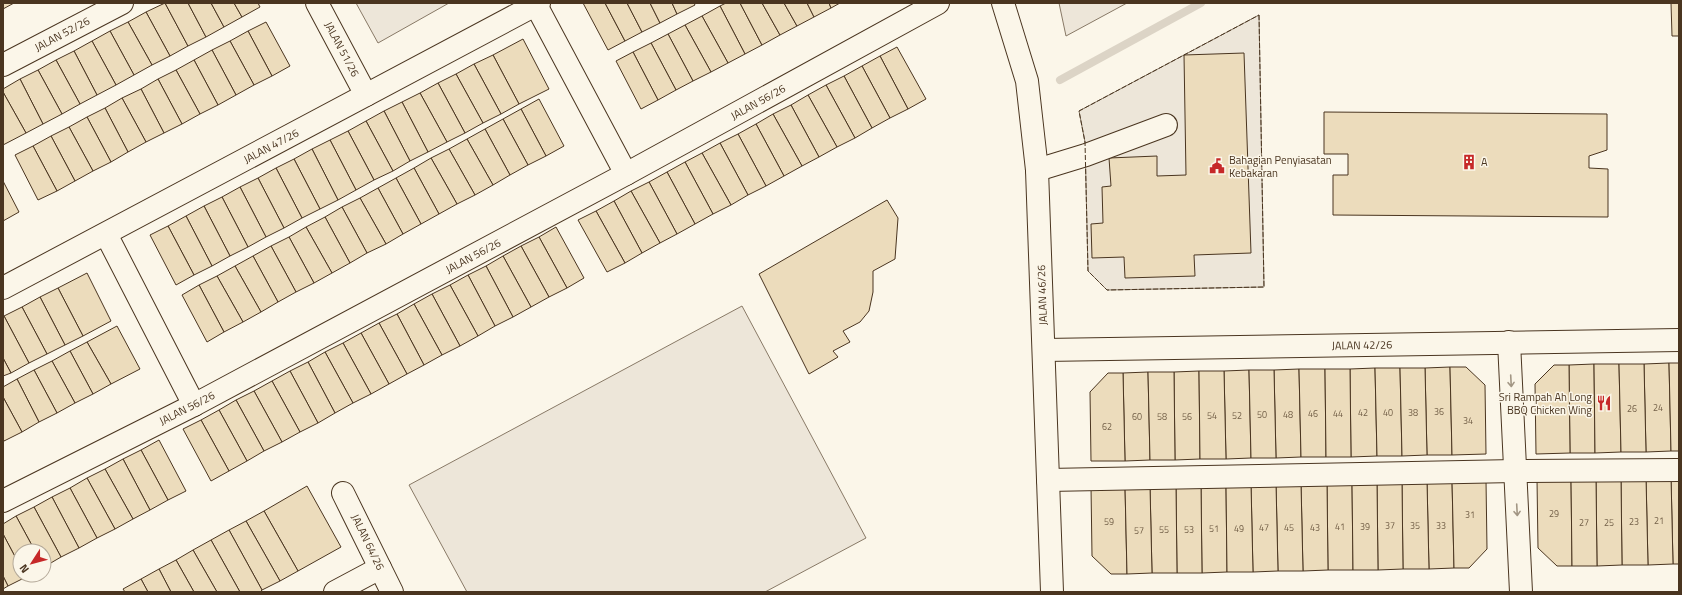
<svg xmlns="http://www.w3.org/2000/svg" width="1682" height="595" font-family="'Titillium Web',sans-serif">
<style>
.green{fill:#ede6d9;stroke:#887966}
.lines{fill:none;stroke-linecap:round;stroke-linejoin:round}
.stream{stroke:#dcd4c6;stroke-width:8}
.building{fill:#ecdcbc;stroke:#4a3520}
.minor-casing{stroke:#4a3520;stroke-width:24}
.minor{stroke:#fbf6e9;stroke-width:22}
.fence{stroke:#4a3520;stroke-width:1;stroke-dasharray:5 2;stroke-linecap:butt}
.oneway{stroke:#a29684}
.labels{text-anchor:middle;dominant-baseline:central;stroke-width:3;stroke-linejoin:round;paint-order:stroke}
.number-label{font-size:9px;fill:#725f47}
.street-label{font-size:11px;fill:#4a3520;stroke:#fbf6e9}
.poi-label{font-size:11px;fill:#4a3520;stroke:#fbf6e9;text-anchor:start}
</style>
<rect width="100%" height="100%" fill="#fbf6e9"/>
<g class="green">
<path d="M 356,3 L 449,3 L 378,43 Z"/>
<path d="M 1059,3 L 1127,3 L 1066,36 Z"/>
<path d="M 1259,15 L 1264,287 L 1107,290 L 1088,271 L 1085,142 L 1079,111 Z"/>
<path d="M 742,306 L 866,538 L 765,592 L 467,592 L 409,485 Z"/>
</g>
<g class="lines">
<path class="stream" d="M 1060,80 L 1201,3"/>
</g>
<g class="building">
<path d="M 3,3 L 14,3 L 3,9 Z"/>
<path d="M 165,3 L 188,46 L 170,56 L 146,12 Z"/>
<path d="M 165,3 L 188,3 L 206,37 L 188,46 Z"/>
<path d="M 188,3 L 211,3 L 224,27 L 206,37 Z"/>
<path d="M 211,3 L 234,3 L 242,17 L 224,27 Z"/>
<path d="M 234,3 L 258,3 L 260,7 L 242,17 Z"/>
<path d="M 583,3 L 605,3 L 625,41 L 608,50 Z"/>
<path d="M 605,3 L 627,3 L 642,32 L 625,41 Z"/>
<path d="M 627,3 L 650,3 L 660,23 L 642,32 Z"/>
<path d="M 650,3 L 672,3 L 677,14 L 660,23 Z"/>
<path d="M 672,3 L 694,3 L 695,5 L 677,14 Z"/>
<path d="M 726,3 L 740,3 L 762,45 L 745,54 L 720,6 Z"/>
<path d="M 740,3 L 762,3 L 780,35 L 762,45 Z"/>
<path d="M 762,3 L 784,3 L 797,26 L 780,35 Z"/>
<path d="M 784,3 L 807,3 L 814,17 L 797,26 Z"/>
<path d="M 807,3 L 829,3 L 831,8 L 814,17 Z"/>
<path d="M 829,3 L 840,3 L 831,8 Z"/>
<path d="M 1671,3 L 1679,3 L 1679,36 L 1672,36 Z"/>
<path d="M 720,6 L 745,54 L 728,63 L 702,16 Z"/>
<path d="M 146,12 L 170,56 L 152,65 L 128,22 Z"/>
<path d="M 702,16 L 728,63 L 711,72 L 685,25 Z"/>
<path d="M 128,22 L 152,65 L 134,75 L 110,31 Z"/>
<path d="M 266,22 L 290,66 L 272,76 L 248,31 Z"/>
<path d="M 685,25 L 711,72 L 693,81 L 668,34 Z"/>
<path d="M 110,31 L 134,75 L 116,85 L 92,41 Z"/>
<path d="M 248,31 L 272,76 L 254,85 L 230,41 Z"/>
<path d="M 668,34 L 693,81 L 676,90 L 651,43 Z"/>
<path d="M 523,39 L 549,89 L 519,104 L 493,55 Z"/>
<path d="M 92,41 L 116,85 L 97,95 L 74,51 Z"/>
<path d="M 230,41 L 254,85 L 236,95 L 212,50 Z"/>
<path d="M 651,43 L 676,90 L 658,100 L 633,52 Z"/>
<path d="M 897,47 L 926,99 L 908,109 L 880,56 Z"/>
<path d="M 212,50 L 236,95 L 218,105 L 194,60 Z"/>
<path d="M 74,51 L 97,95 L 80,104 L 56,60 Z"/>
<path d="M 633,52 L 658,100 L 641,109 L 616,61 Z"/>
<path d="M 1244,53 L 1251,253 L 1194,255 L 1195,276 L 1125,278 L 1124,257 L 1092,258 L 1091,224 L 1103,223 L 1102,187 L 1111,186 L 1109,158 L 1157,156 L 1157,176 L 1186,175 L 1184,55 Z"/>
<path d="M 493,55 L 519,104 L 501,114 L 474,64 Z"/>
<path d="M 880,56 L 908,109 L 890,118 L 862,66 Z"/>
<path d="M 56,60 L 80,104 L 62,114 L 38,70 Z"/>
<path d="M 194,60 L 218,105 L 200,114 L 176,70 Z"/>
<path d="M 474,64 L 501,114 L 483,123 L 456,74 Z"/>
<path d="M 862,66 L 890,118 L 872,128 L 844,76 Z"/>
<path d="M 38,70 L 62,114 L 43,124 L 20,79 Z"/>
<path d="M 176,70 L 200,114 L 182,124 L 158,79 Z"/>
<path d="M 456,74 L 483,123 L 465,133 L 438,83 Z"/>
<path d="M 844,76 L 872,128 L 855,138 L 826,85 Z"/>
<path d="M 20,79 L 43,124 L 26,133 L 3,92 L 3,89 Z"/>
<path d="M 158,79 L 182,124 L 164,133 L 141,89 Z"/>
<path d="M 438,83 L 465,133 L 447,142 L 420,93 Z"/>
<path d="M 826,85 L 855,138 L 837,147 L 808,95 Z"/>
<path d="M 141,89 L 164,133 L 146,142 L 122,98 Z"/>
<path d="M 3,92 L 26,133 L 3,145 Z"/>
<path d="M 420,93 L 447,142 L 428,152 L 402,102 Z"/>
<path d="M 808,95 L 837,147 L 819,157 L 791,105 Z"/>
<path d="M 122,98 L 146,142 L 128,152 L 105,108 Z"/>
<path d="M 539,99 L 564,146 L 546,156 L 521,109 Z"/>
<path d="M 402,102 L 428,152 L 410,161 L 384,111 Z"/>
<path d="M 791,105 L 819,157 L 802,166 L 773,114 Z"/>
<path d="M 105,108 L 128,152 L 111,162 L 87,117 Z"/>
<path d="M 521,109 L 546,156 L 528,165 L 503,119 Z"/>
<path d="M 384,111 L 410,161 L 393,171 L 366,121 Z"/>
<path d="M 1324,112 L 1607,114 L 1607,150 L 1589,156 L 1589,168 L 1608,169 L 1608,217 L 1333,215 L 1333,175 L 1348,175 L 1348,154 L 1324,154 Z"/>
<path d="M 773,114 L 802,166 L 784,176 L 756,124 Z"/>
<path d="M 87,117 L 111,162 L 93,171 L 69,127 Z"/>
<path d="M 503,119 L 528,165 L 510,175 L 485,129 Z"/>
<path d="M 366,121 L 393,171 L 374,180 L 348,131 Z"/>
<path d="M 756,124 L 784,176 L 766,186 L 738,134 Z"/>
<path d="M 69,127 L 93,171 L 75,181 L 51,136 Z"/>
<path d="M 485,129 L 510,175 L 493,185 L 467,139 Z"/>
<path d="M 348,131 L 374,180 L 356,190 L 330,140 Z"/>
<path d="M 738,134 L 766,186 L 748,195 L 720,143 Z"/>
<path d="M 51,136 L 75,181 L 57,191 L 33,146 Z"/>
<path d="M 467,139 L 493,185 L 475,195 L 449,149 Z"/>
<path d="M 330,140 L 356,190 L 338,200 L 312,149 Z"/>
<path d="M 720,143 L 748,195 L 731,205 L 702,153 Z"/>
<path d="M 33,146 L 57,191 L 38,200 L 15,155 Z"/>
<path d="M 312,149 L 338,200 L 320,209 L 294,159 Z"/>
<path d="M 449,149 L 475,195 L 457,204 L 431,158 Z"/>
<path d="M 702,153 L 731,205 L 713,214 L 685,162 Z"/>
<path d="M 431,158 L 457,204 L 439,214 L 414,168 Z"/>
<path d="M 294,159 L 320,209 L 302,218 L 276,168 Z"/>
<path d="M 685,162 L 713,214 L 695,224 L 667,172 Z"/>
<path d="M 276,168 L 302,218 L 284,228 L 258,178 Z"/>
<path d="M 414,168 L 439,214 L 421,224 L 396,178 Z"/>
<path d="M 667,172 L 695,224 L 677,234 L 649,182 Z"/>
<path d="M 258,178 L 284,228 L 266,237 L 240,187 Z"/>
<path d="M 396,178 L 421,224 L 403,234 L 378,188 Z"/>
<path d="M 3,181 L 19,212 L 3,221 Z"/>
<path d="M 649,182 L 677,234 L 660,243 L 631,191 Z"/>
<path d="M 240,187 L 266,237 L 248,247 L 222,197 Z"/>
<path d="M 378,188 L 403,234 L 386,244 L 360,198 Z"/>
<path d="M 631,191 L 660,243 L 642,253 L 614,201 Z"/>
<path d="M 222,197 L 248,247 L 230,256 L 204,206 Z"/>
<path d="M 360,198 L 386,244 L 367,253 L 342,207 Z"/>
<path d="M 887,200 L 898,218 L 895,259 L 873,271 L 873,292 L 869,311 L 860,322 L 843,331 L 850,342 L 833,351 L 838,357 L 809,374 L 759,274 Z"/>
<path d="M 614,201 L 642,253 L 625,263 L 596,211 Z"/>
<path d="M 204,206 L 230,256 L 212,266 L 186,216 Z"/>
<path d="M 342,207 L 367,253 L 350,263 L 325,217 Z"/>
<path d="M 596,211 L 625,263 L 607,272 L 578,220 Z"/>
<path d="M 186,216 L 212,266 L 194,275 L 168,226 Z"/>
<path d="M 325,217 L 350,263 L 332,273 L 306,227 Z"/>
<path d="M 168,226 L 194,275 L 176,285 L 150,235 Z"/>
<path d="M 306,227 L 332,273 L 314,283 L 289,237 Z"/>
<path d="M 556,227 L 584,278 L 567,288 L 539,237 Z"/>
<path d="M 289,237 L 314,283 L 296,292 L 271,246 Z"/>
<path d="M 539,237 L 567,288 L 549,297 L 521,246 Z"/>
<path d="M 271,246 L 296,292 L 278,302 L 253,256 Z"/>
<path d="M 521,246 L 549,297 L 531,307 L 503,256 Z"/>
<path d="M 253,256 L 278,302 L 261,312 L 235,266 Z"/>
<path d="M 503,256 L 531,307 L 513,317 L 486,266 Z"/>
<path d="M 235,266 L 261,312 L 243,322 L 217,276 Z"/>
<path d="M 486,266 L 513,317 L 495,326 L 468,275 Z"/>
<path d="M 87,273 L 111,321 L 83,336 L 58,288 Z"/>
<path d="M 468,275 L 495,326 L 478,336 L 450,285 Z"/>
<path d="M 217,276 L 243,322 L 224,332 L 199,285 Z"/>
<path d="M 199,285 L 224,332 L 207,342 L 182,295 Z"/>
<path d="M 450,285 L 478,336 L 460,346 L 432,294 Z"/>
<path d="M 58,288 L 83,336 L 65,345 L 40,297 Z"/>
<path d="M 432,294 L 460,346 L 442,355 L 414,304 Z"/>
<path d="M 40,297 L 65,345 L 47,354 L 22,307 Z"/>
<path d="M 414,304 L 442,355 L 424,365 L 397,314 Z"/>
<path d="M 22,307 L 47,354 L 29,363 L 4,316 Z"/>
<path d="M 397,314 L 424,365 L 407,374 L 379,323 Z"/>
<path d="M 4,316 L 29,363 L 11,373 L 3,358 L 3,317 Z"/>
<path d="M 379,323 L 407,374 L 389,384 L 361,333 Z"/>
<path d="M 117,326 L 140,369 L 111,384 L 87,342 Z"/>
<path d="M 361,333 L 389,384 L 371,394 L 343,343 Z"/>
<path d="M 87,342 L 111,384 L 93,394 L 70,351 Z"/>
<path d="M 343,343 L 371,394 L 353,403 L 325,352 Z"/>
<path d="M 70,351 L 93,394 L 75,403 L 52,361 Z"/>
<path d="M 325,352 L 353,403 L 335,413 L 308,362 Z"/>
<path d="M 3,358 L 11,373 L 3,376 Z"/>
<path d="M 52,361 L 75,403 L 57,413 L 34,370 Z"/>
<path d="M 308,362 L 335,413 L 318,423 L 290,371 Z"/>
<path d="M 1669,363 L 1671,451 L 1646,452 L 1644,364 Z"/>
<path d="M 1669,363 L 1679,363 L 1679,451 L 1671,451 Z"/>
<path d="M 1594,364 L 1595,453 L 1570,453 L 1569,365 Z"/>
<path d="M 1594,364 L 1619,364 L 1621,452 L 1595,453 Z"/>
<path d="M 1619,364 L 1644,364 L 1646,452 L 1621,452 Z"/>
<path d="M 1554,365 L 1569,365 L 1570,453 L 1536,454 L 1535,384 Z"/>
<path d="M 1450,367 L 1452,455 L 1427,455 L 1425,368 Z"/>
<path d="M 1450,367 L 1466,367 L 1485,385 L 1486,454 L 1452,455 Z"/>
<path d="M 1375,368 L 1377,456 L 1351,457 L 1350,369 Z"/>
<path d="M 1375,368 L 1400,368 L 1402,456 L 1377,456 Z"/>
<path d="M 1400,368 L 1425,368 L 1427,455 L 1402,456 Z"/>
<path d="M 1299,369 L 1301,457 L 1276,458 L 1274,370 Z"/>
<path d="M 1299,369 L 1325,369 L 1326,457 L 1301,457 Z"/>
<path d="M 1325,369 L 1350,369 L 1351,457 L 1326,457 Z"/>
<path d="M 34,370 L 57,413 L 39,422 L 17,379 Z"/>
<path d="M 1249,370 L 1251,458 L 1226,459 L 1224,371 Z"/>
<path d="M 1249,370 L 1274,370 L 1276,458 L 1251,458 Z"/>
<path d="M 290,371 L 318,423 L 300,432 L 272,381 Z"/>
<path d="M 1199,371 L 1200,459 L 1175,460 L 1174,372 Z"/>
<path d="M 1199,371 L 1224,371 L 1226,459 L 1200,459 Z"/>
<path d="M 1148,372 L 1150,460 L 1125,461 L 1123,373 Z"/>
<path d="M 1148,372 L 1174,372 L 1175,460 L 1150,460 Z"/>
<path d="M 1108,373 L 1123,373 L 1125,461 L 1091,461 L 1090,392 Z"/>
<path d="M 17,379 L 39,422 L 22,432 L 3,397 L 3,387 Z"/>
<path d="M 272,381 L 300,432 L 282,442 L 254,391 Z"/>
<path d="M 254,391 L 282,442 L 264,451 L 236,400 Z"/>
<path d="M 3,397 L 22,432 L 4,441 L 3,439 Z"/>
<path d="M 236,400 L 264,451 L 247,461 L 219,410 Z"/>
<path d="M 219,410 L 247,461 L 229,471 L 201,420 Z"/>
<path d="M 201,420 L 229,471 L 211,481 L 183,429 Z"/>
<path d="M 159,440 L 186,491 L 168,500 L 141,450 Z"/>
<path d="M 141,450 L 168,500 L 150,510 L 123,459 Z"/>
<path d="M 123,459 L 150,510 L 133,519 L 105,469 Z"/>
<path d="M 105,469 L 133,519 L 115,529 L 87,478 Z"/>
<path d="M 1671,476 L 1679,476 L 1679,564 L 1673,564 Z"/>
<path d="M 1671,476 L 1673,564 L 1648,565 L 1646,477 Z"/>
<path d="M 1621,477 L 1646,477 L 1648,565 L 1622,565 Z"/>
<path d="M 1621,477 L 1622,565 L 1597,566 L 1596,478 Z"/>
<path d="M 87,478 L 115,529 L 97,538 L 70,488 Z"/>
<path d="M 1571,478 L 1572,566 L 1557,566 L 1538,548 L 1537,479 Z"/>
<path d="M 1571,478 L 1596,478 L 1597,566 L 1572,566 Z"/>
<path d="M 1452,480 L 1454,568 L 1429,569 L 1427,481 Z"/>
<path d="M 1452,480 L 1486,480 L 1487,549 L 1469,568 L 1454,568 Z"/>
<path d="M 1402,481 L 1427,481 L 1429,569 L 1403,569 Z"/>
<path d="M 1402,481 L 1403,569 L 1378,570 L 1377,482 Z"/>
<path d="M 1327,482 L 1352,482 L 1353,570 L 1328,570 Z"/>
<path d="M 1327,482 L 1328,570 L 1303,571 L 1301,483 Z"/>
<path d="M 1352,482 L 1377,482 L 1378,570 L 1353,570 Z"/>
<path d="M 1276,483 L 1301,483 L 1303,571 L 1278,571 Z"/>
<path d="M 1276,483 L 1278,571 L 1253,572 L 1251,484 Z"/>
<path d="M 1201,484 L 1226,484 L 1227,572 L 1202,573 Z"/>
<path d="M 1201,484 L 1202,573 L 1177,573 L 1176,485 Z"/>
<path d="M 1226,484 L 1251,484 L 1253,572 L 1227,572 Z"/>
<path d="M 1176,485 L 1177,573 L 1152,573 L 1150,486 Z"/>
<path d="M 307,486 L 341,547 L 298,571 L 264,511 Z"/>
<path d="M 1091,486 L 1125,486 L 1127,574 L 1111,574 L 1092,556 Z"/>
<path d="M 1125,486 L 1150,486 L 1152,573 L 1127,574 Z"/>
<path d="M 70,488 L 97,538 L 79,548 L 52,497 Z"/>
<path d="M 52,497 L 79,548 L 61,557 L 34,507 Z"/>
<path d="M 34,507 L 61,557 L 44,567 L 44,551 L 35,551 L 16,516 Z"/>
<path d="M 264,511 L 298,571 L 280,581 L 246,521 Z"/>
<path d="M 16,516 L 35,551 L 20,551 L 20,566 L 3,534 L 3,524 Z"/>
<path d="M 246,521 L 280,581 L 262,590 L 229,530 Z"/>
<path d="M 229,530 L 262,590 L 260,592 L 240,592 L 211,540 Z"/>
<path d="M 3,534 L 20,566 L 20,575 L 25,575 L 26,577 L 8,586 L 3,576 Z"/>
<path d="M 211,540 L 240,592 L 217,592 L 193,550 Z"/>
<path d="M 193,550 L 217,592 L 194,592 L 176,560 Z"/>
<path d="M 176,560 L 194,592 L 171,592 L 159,569 Z"/>
<path d="M 159,569 L 171,592 L 148,592 L 141,579 Z"/>
<path d="M 3,576 L 8,586 L 3,589 Z"/>
<path d="M 141,579 L 148,592 L 125,592 L 123,589 Z"/>
</g>
<g class="lines">
<g class="minor-casing">
<g id="minor">
<path d="M 317,3 L 366,95"/>
<path d="M 1003,3 L 1027,81 L 1037,170 L 1052,592"/>
<path d="M 536,5 L 626,174"/>
<path d="M 3,65 L 122,3"/>
<path d="M 1037,170 L 1086,155 L 1166,125"/>
<path d="M 106,234 L 194,405"/>
<path d="M 3,288 L 539,3"/>
<path d="M 1509,342 L 1521,592"/>
<path d="M 1044,350 L 1679,340"/>
<path d="M 1048,480 L 1515,471 L 1679,470"/>
<path d="M 343,493 L 392,592"/>
<path d="M 3,501 L 194,405 L 626,174 L 938,3"/>
<path d="M 335,592 L 380,568"/>
</g>
</g>
<use href="#minor" class="minor"/>
<path class="fence" d="M 1259,15 L 1264,287 L 1107,290 L 1088,271 L 1085,142 L 1079,111 Z"/>
</g>
<defs><path id="oneway-shaft" d="M-6 0H5M1.5-3L5.5 0L1.5 3" fill="none" stroke-width="1.6" stroke-linecap="round" stroke-linejoin="round"/></defs>
<g class="oneway">
<use href="#oneway-shaft" transform="translate(1511 381) rotate(87)"/>
<use href="#oneway-shaft" transform="translate(1517 510) rotate(87)"/>
</g>
<defs>
<g id="building-bare" transform="scale(1.2)"><path d="M-4-6H4V6H1V3H-1V6H-4ZM-2.5-4.3h1.7v1.8h-1.7ZM.8-4.3h1.7v1.8H.8ZM-2.5-1h1.7V.8h-1.7ZM.8-1h1.7V.8H.8Z" fill="#c62828" stroke="#fbf6e9" stroke-width="2.5" paint-order="stroke"/></g>
<g id="civic-bare" transform="scale(1.2)"><path d="M-.6-6.5H3V-4.5H.6V-3L4-1V1h2V6H-6V1h2V-1L-.6-3ZM-1.2 2.5V6h2.4V2.5Z" fill="#c62828" stroke="#fbf6e9" stroke-width="2.5" paint-order="stroke"/></g>
<g id="restaurant-bare" transform="scale(1.2)"><path d="M-5-6h1v4h1v-4h1v4h1v-4h1v5L-1.5 .5V6h-2V.5L-5-1ZM5-6V6H3V1.5H1.5Q1.5-4 5-6Z" fill="#c62828" stroke="#fbf6e9" stroke-width="2.5" paint-order="stroke"/></g>
</defs>
<g fill-rule="evenodd">
<use href="#building-bare" x="1469" y="162"/>
<use href="#civic-bare" x="1217" y="166"/>
<use href="#restaurant-bare" x="1604" y="403"/>
</g>
<g class="labels">
<g class="number-label">
<text x="1658" y="407">24</text>
<text x="1632" y="408">26</text>
<text x="1439" y="411">36</text>
<text x="1363" y="412">42</text>
<text x="1388" y="412">40</text>
<text x="1413" y="412">38</text>
<text x="1313" y="413">46</text>
<text x="1338" y="413">44</text>
<text x="1262" y="414">50</text>
<text x="1288" y="414">48</text>
<text x="1212" y="415">54</text>
<text x="1237" y="415">52</text>
<text x="1137" y="416">60</text>
<text x="1162" y="416">58</text>
<text x="1187" y="416">56</text>
<text x="1468" y="420">34</text>
<text x="1107" y="426">62</text>
<text x="1554" y="513">29</text>
<text x="1470" y="514">31</text>
<text x="1659" y="520">21</text>
<text x="1109" y="521">59</text>
<text x="1634" y="521">23</text>
<text x="1584" y="522">27</text>
<text x="1609" y="522">25</text>
<text x="1390" y="525">37</text>
<text x="1415" y="525">35</text>
<text x="1441" y="525">33</text>
<text x="1340" y="526">41</text>
<text x="1365" y="526">39</text>
<text x="1264" y="527">47</text>
<text x="1289" y="527">45</text>
<text x="1315" y="527">43</text>
<text x="1214" y="528">51</text>
<text x="1239" y="528">49</text>
<text x="1164" y="529">55</text>
<text x="1189" y="529">53</text>
<text x="1139" y="530">57</text>
</g>
<g class="street-label">
<text transform="translate(62 34) rotate(-28)">JALAN 52/26</text>
<text transform="translate(342 49) rotate(62)">JALAN 51/26</text>
<text transform="translate(758 102) rotate(-29)">JALAN 56/26</text>
<text transform="translate(271 146) rotate(-28)">JALAN 47/26</text>
<text transform="translate(473 256) rotate(-28)">JALAN 56/26</text>
<text transform="translate(1042 295) rotate(-92)">JALAN 46/26</text>
<text transform="translate(1362 345) rotate(-1)">JALAN 42/26</text>
<text transform="translate(187 408) rotate(-27)">JALAN 56/26</text>
<text transform="translate(368 542) rotate(64)">JALAN 64/26</text>
</g>
<g class="poi-label">
<text x="1229" y="160">Bahagian Penyiasatan<tspan x="1229" dy="13">Kebakaran</tspan></text>
<text x="1481" y="162">A</text>
<text x="1592" y="397" text-anchor="end">Sri Rampah Ah Long<tspan x="1592" dy="13">BBQ Chicken Wing</tspan></text>
</g>
</g>
<rect width="1682" height="595" fill="none" stroke="#4a3520" stroke-width="8"/>
<g transform="translate(32 563) rotate(234)"><circle r="19" fill="#fbf6e9" stroke="#b4a999"/>
<path d="M0-3L7 15L0 10L-7 15Z" fill="#c62828"/>
<text y="-6" font-size="11" font-weight="bold" text-anchor="middle" fill="#4a3520">N</text>
</g>
</svg>
